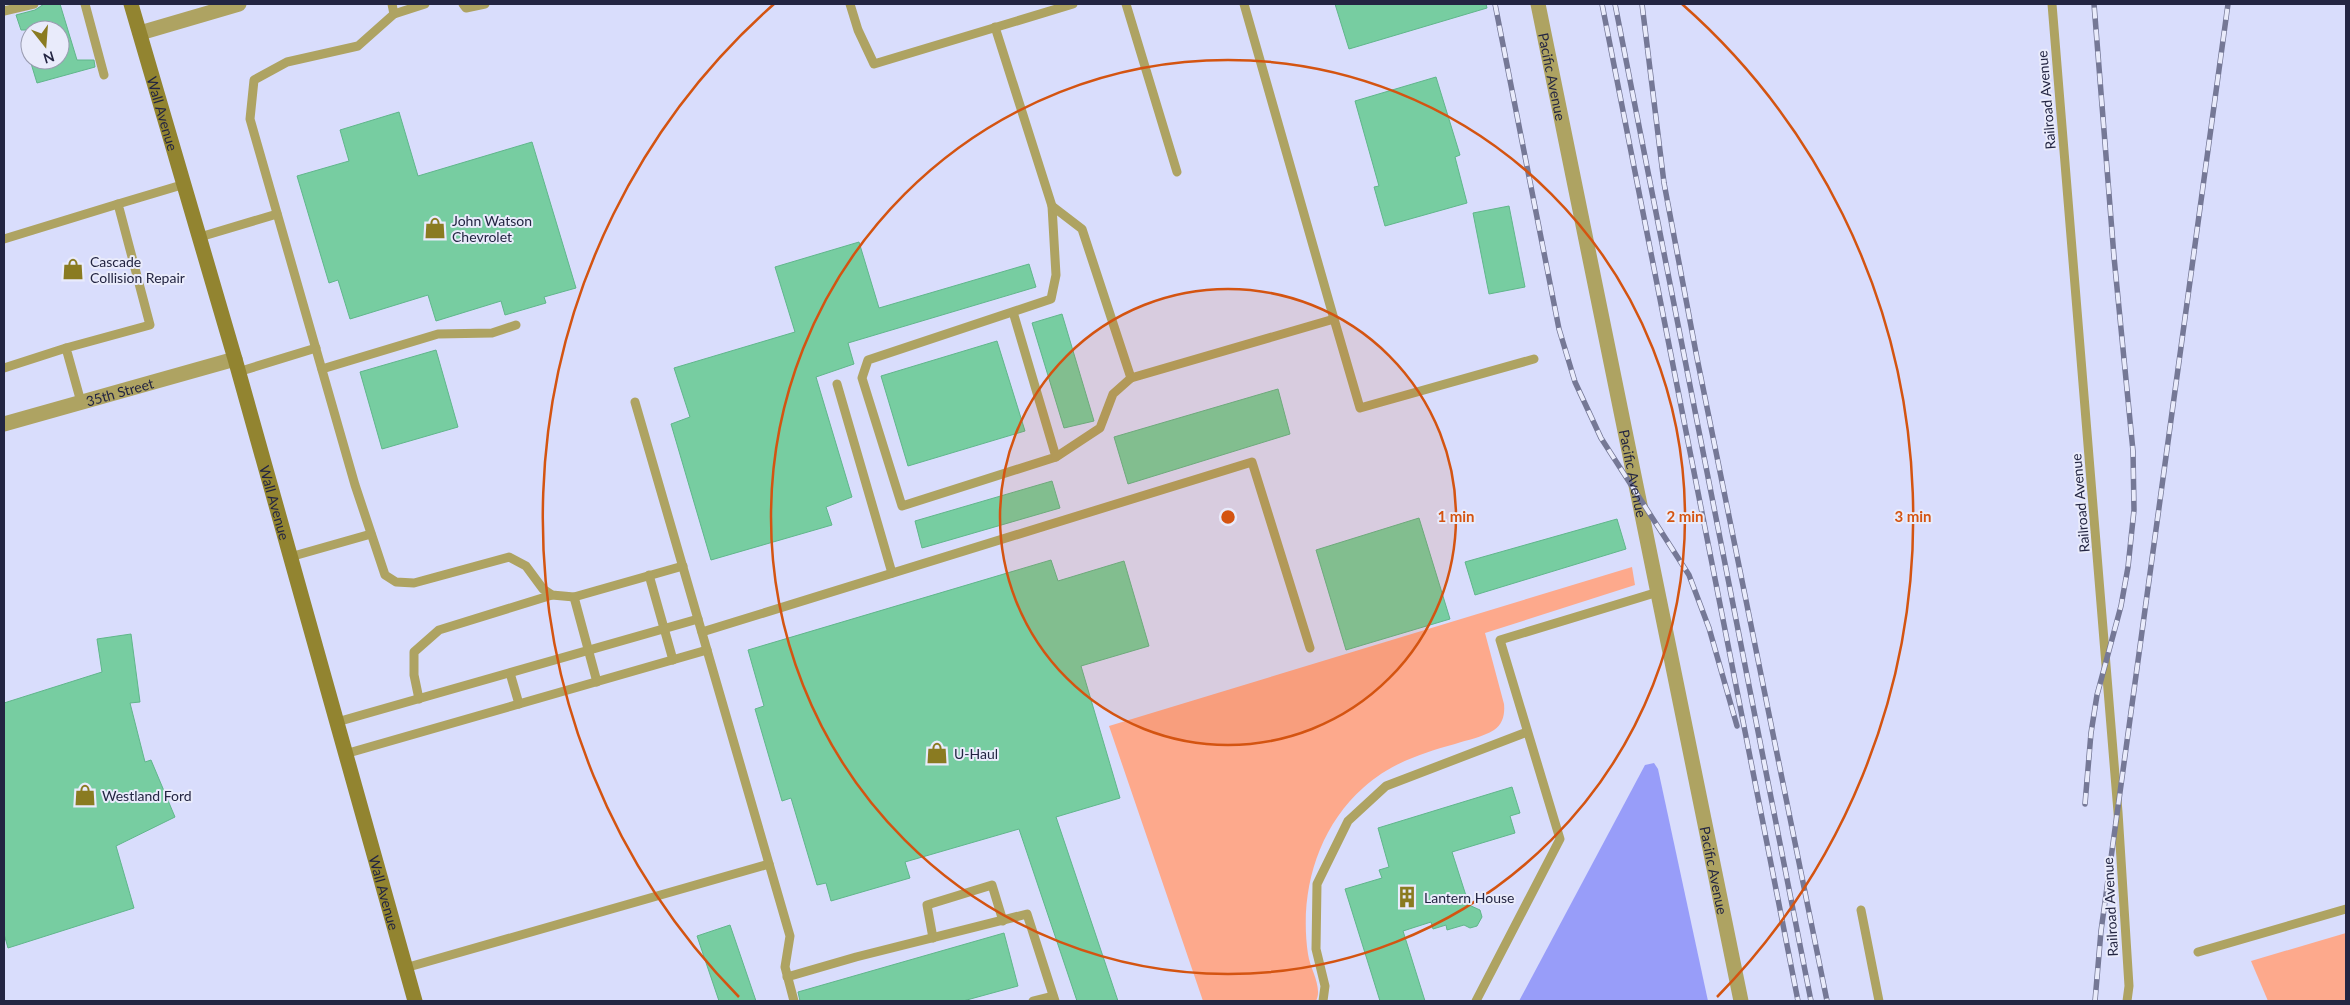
<svg xmlns="http://www.w3.org/2000/svg" width="2350" height="1005" font-family="Lato,sans-serif">
<style>
.green{fill:#fda98c}
.water{fill:#989df9}
.building{fill:#77cda1;stroke:#60b68b}
.lines{fill:none;stroke-linecap:round;stroke-linejoin:round}
.service{stroke:#aea362;stroke-width:9}
.minor{stroke:#aea362;stroke-width:15}
.secondary{stroke:#928430;stroke-width:15}
.rail-casing{stroke:#757896;stroke-width:5.5}
.rail{stroke:#e9ebfb;stroke-width:4;stroke-dasharray:11;stroke-linecap:butt}
.ring{fill:none;stroke:#d45411;stroke-width:2.5}
.labels{text-anchor:middle;dominant-baseline:central;stroke-width:4;stroke-linejoin:round;paint-order:stroke}
.street-label{font-size:14px;fill:#232542;stroke:#e9ebfb}
.poi-label{font-size:14px;fill:#232542;stroke:#e9ebfb;text-anchor:start}
.centre{fill:#d45411;stroke:#e9ebfb;stroke-width:2.5}
.ring-label{font-size:15px;text-anchor:middle;font-weight:bold;fill:#d45411;stroke:#e9ebfb;stroke-width:4;stroke-linejoin:round;paint-order:stroke}
</style>
<rect width="100%" height="100%" fill="#d9ddfc"/>
<g class="green">
<path d="M 1632,567 L 1635,585 L 1485,633 L 1504,704 C 1505,714 1503,724 1494,730 C 1483,737 1467,740 1455,744 C 1422,753 1389,764 1363,788 C 1317,829 1299,893 1308,954 C 1310,969 1323,987 1316,1001 L 1203,1001 L 1109,726 Z"/>
<path d="M 2346,933 L 2346,1001 L 2268,1001 L 2251,961 Z"/>
</g>
<path class="water" d="M 1654,763 L 1658,769 L 1708,1001 L 1519,1001 L 1645,765 Z"/>
<g class="building">
<path d="M 44,4 L 60,4 L 77,60 L 94,60 L 95,67 L 37,83 L 30,60 L 60,60 L 60,30 L 21,30 L 16,15 L 35,10 Z"/>
<path d="M 1335,4 L 1486,4 L 1487,8 L 1349,49 Z"/>
<path d="M 1436,77 L 1460,155 L 1455,157 L 1467,203 L 1385,226 L 1374,187 L 1379,186 L 1355,101 Z"/>
<path d="M 399,112 L 418,176 L 532,142 L 576,288 L 544,297 L 546,303 L 505,315 L 501,301 L 436,321 L 428,295 L 350,319 L 338,280 L 329,283 L 297,176 L 349,161 L 340,130 Z"/>
<path d="M 1509,206 L 1525,287 L 1489,294 L 1473,213 Z"/>
<path d="M 859,242 L 879,308 L 1029,264 L 1036,287 L 848,343 L 854,364 L 816,377 L 852,497 L 826,507 L 832,525 L 711,560 L 671,424 L 690,417 L 674,368 L 795,332 L 775,267 Z"/>
<path d="M 1062,314 L 1094,421 L 1064,428 L 1032,323 Z"/>
<path d="M 997,341 L 1025,431 L 908,466 L 881,376 Z"/>
<path d="M 436,350 L 458,427 L 382,449 L 360,372 Z"/>
<path d="M 1278,389 L 1290,434 L 1128,484 L 1114,437 Z"/>
<path d="M 1052,481 L 1060,508 L 922,548 L 915,521 Z"/>
<path d="M 1419,518 L 1450,619 L 1346,650 L 1316,550 Z"/>
<path d="M 1617,519 L 1626,549 L 1475,595 L 1465,562 Z"/>
<path d="M 1051,560 L 1058,581 L 1124,561 L 1149,646 L 1081,666 L 1120,798 L 1056,817 L 1118,1001 L 1077,1001 L 1019,829 L 905,862 L 910,878 L 831,901 L 826,883 L 817,885 L 791,798 L 782,801 L 755,709 L 764,706 L 748,650 Z"/>
<path d="M 131,634 L 140,702 L 130,703 L 145,762 L 151,760 L 175,817 L 116,846 L 134,908 L 8,948 L 4,934 L 4,703 L 102,672 L 97,639 Z"/>
<path d="M 1512,787 L 1520,813 L 1510,816 L 1515,833 L 1452,852 L 1469,905 L 1480,910 L 1482,917 L 1477,926 L 1470,928 L 1464,925 L 1447,930 L 1446,925 L 1433,929 L 1431,922 L 1403,931 L 1425,1001 L 1380,1001 L 1345,889 L 1382,878 L 1379,870 L 1389,867 L 1378,828 Z"/>
<path d="M 730,925 L 756,1001 L 719,1001 L 697,936 Z"/>
<path d="M 1004,933 L 1018,986 L 963,1001 L 800,1001 L 798,992 Z"/>
</g>
<g class="lines">
<g class="service">
<path d="M 85,4 L 104,75"/>
<path d="M 392,4 L 394,14"/>
<path d="M 425,4 L 394,14 L 358,46 L 287,62 L 254,80 L 250,119 L 355,485 L 385,575 L 396,582 L 414,583 L 509,557 L 526,566 L 543,589 L 552,595 L 574,597 L 683,566"/>
<path d="M 463,4 L 466,8 L 485,4"/>
<path d="M 850,4 L 858,30 L 874,64 L 1073,4"/>
<path d="M 1126,4 L 1177,172"/>
<path d="M 2052,4 L 2118,812 L 2129,986 L 2127,1001"/>
<path d="M 4,11 L 34,4"/>
<path d="M 995,27 L 1052,206 L 1056,275 L 1051,299 L 868,360 L 862,378 L 902,506 L 1056,457 L 1013,312"/>
<path d="M 1052,206 L 1082,229 L 1131,378 L 1334,319 L 1244,4"/>
<path d="M 200,237 L 277,214"/>
<path d="M 4,239 L 118,204"/>
<path d="M 1334,319 L 1360,408 L 1534,359"/>
<path d="M 4,368 L 66,348"/>
<path d="M 322,369 L 438,334 L 492,333 L 516,325"/>
<path d="M 238,372 L 316,348"/>
<path d="M 837,384 L 892,573"/>
<path d="M 81,402 L 66,348 L 150,325 L 118,204 L 185,184"/>
<path d="M 635,402 L 790,936 L 785,967 L 794,1001"/>
<path d="M 1056,457 L 1100,428 L 1113,394 L 1131,378"/>
<path d="M 290,557 L 371,534"/>
<path d="M 649,575 L 673,660"/>
<path d="M 574,597 L 597,682"/>
<path d="M 702,632 L 1252,462 L 1310,648"/>
<path d="M 510,673 L 519,704"/>
<path d="M 419,699 L 414,675 L 414,652 L 439,630 L 552,595"/>
<path d="M 337,722 L 698,619"/>
<path d="M 345,754 L 707,650"/>
<path d="M 1861,910 L 1879,1001"/>
<path d="M 933,938 L 927,905 L 992,885 L 1003,921"/>
<path d="M 2198,952 L 2346,909"/>
<path d="M 405,968 L 769,864"/>
<path d="M 787,977 L 856,957 L 1027,914 L 1055,1001"/>
<path d="M 1033,1001 L 1053,996"/>
<path d="M 1323,1001 L 1325,986 L 1316,949 L 1317,884 L 1348,821 L 1386,786 L 1527,732"/>
<path d="M 1476,1001 L 1560,839 L 1500,640 L 1658,592"/>
</g>
<g class="minor">
<path id="s1" d="M 1538,4 L 1741,1001"/>
<path d="M 140,33 L 239,4"/>
<path id="s2" d="M 4,424 L 235,359"/>
</g>
<path class="secondary" id="s3" d="M 131,4 L 235,359 L 415,1001"/>
<g class="rail-casing">
<g id="rail">
<path d="M 1495,4 L 1559,329 L 1575,382 L 1601,438 L 1689,575 L 1709,628 L 1737,726"/>
<path d="M 1602,4 L 1798,1001"/>
<path d="M 1615,4 L 1811,1001"/>
<path d="M 1642,4 L 1664,183 L 1697,358 L 1827,1001"/>
<path d="M 2085,804 L 2091,733 L 2097,695 L 2121,606 L 2128,567 L 2134,510 L 2133,451 L 2114,257 L 2094,4"/>
<path d="M 2095,1001 L 2101,931 L 2228,4"/>
</g>
</g>
<use href="#rail" class="rail"/>
</g>
<circle cx="1228" cy="517" r="228" fill="#d45411" fill-opacity=".12"/>
<g class="ring">
<circle cx="1228" cy="517" r="228"/>
<circle cx="1228" cy="517" r="457"/>
<path d="M739 997A685 685 0 0 1 774 4M1682 4A685 685 0 0 1 1717 997"/>
</g>
<defs>
<g id="shop-bare" transform="scale(1.725)"><path d="M-5-2.5h2.3a2.7 3.5 0 0 1 5.4 0H5L5.5 6h-11ZM-1.5-2.5h3a1.5 2.3 0 0 0-3 0Z" fill="#8a7b21" stroke="#e9ebfb" stroke-width="2.5" paint-order="stroke"/></g>
<g id="building-bare" transform="scale(1.725)"><path d="M-4-6H4V6H1V3H-1V6H-4ZM-2.5-4.3h1.7v1.8h-1.7ZM.8-4.3h1.7v1.8H.8ZM-2.5-1h1.7V.8h-1.7ZM.8-1h1.7V.8H.8Z" fill="#8a7b21" stroke="#e9ebfb" stroke-width="2.5" paint-order="stroke"/></g>
</defs>
<g fill-rule="evenodd">
<use href="#shop-bare" x="435" y="228"/>
<use href="#shop-bare" x="73" y="269"/>
<use href="#shop-bare" x="937" y="753"/>
<use href="#shop-bare" x="85" y="795"/>
<use href="#building-bare" x="1407" y="897"/>
</g>
<g class="labels">
<g class="street-label">
<text stroke="none"><textPath href="#s1" startOffset="74">Pacific Avenue</textPath></text>
<text transform="translate(2046 100) rotate(-95)">Railroad Avenue</text>
<text stroke="none"><textPath href="#s3" startOffset="114">Wall Avenue</textPath></text>
<text stroke="none"><textPath href="#s2" startOffset="120">35th Street</textPath></text>
<text stroke="none"><textPath href="#s1" startOffset="479">Pacific Avenue</textPath></text>
<text stroke="none"><textPath href="#s3" startOffset="519">Wall Avenue</textPath></text>
<text transform="translate(2080 503) rotate(-95)">Railroad Avenue</text>
<text stroke="none"><textPath href="#s1" startOffset="884">Pacific Avenue</textPath></text>
<text stroke="none"><textPath href="#s3" startOffset="924">Wall Avenue</textPath></text>
<text transform="translate(2110 907) rotate(-93)">Railroad Avenue</text>
</g>
<g class="poi-label">
<text x="452" y="220">John Watson<tspan x="452" dy="16">Chevrolet</tspan></text>
<text x="90" y="261">Cascade<tspan x="90" dy="16">Collision Repair</tspan></text>
<text x="954" y="753">U-Haul</text>
<text x="102" y="795">Westland Ford</text>
<text x="1424" y="897">Lantern House</text>
</g>
</g>
<circle cx="1228" cy="517" r="8" class="centre"/>
<g class="ring-label">
<text x="1456" y="522">1 min</text>
<text x="1685" y="522">2 min</text>
<text x="1913" y="522">3 min</text>
</g>
<rect width="2350" height="1005" fill="none" stroke="#232542" stroke-width="10"/>
<g transform="translate(45 45) rotate(163)"><circle r="24" fill="#e9ebfb" stroke="#9a9cb1"/>
<path d="M0-4L9 19L0 12L-9 19Z" fill="#8a7b21"/>
<text y="-8" font-size="14" font-weight="bold" text-anchor="middle" fill="#232542">N</text>
</g>
</svg>
